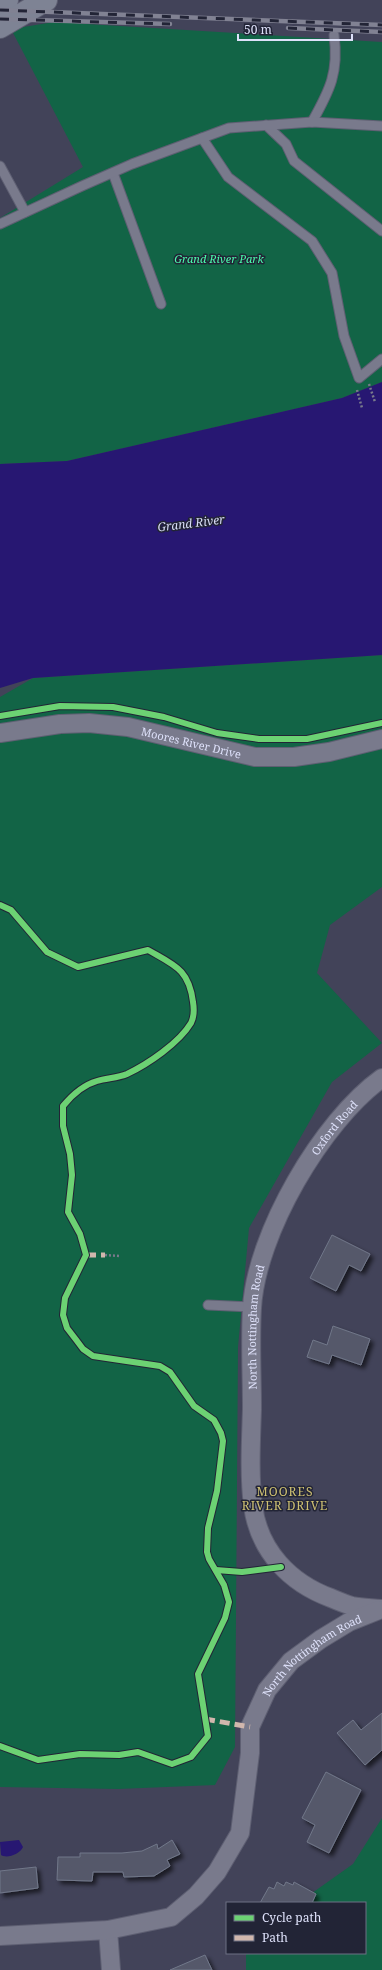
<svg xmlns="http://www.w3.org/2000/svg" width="382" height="1970" font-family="'Noto Serif',serif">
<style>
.green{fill:#126446}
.water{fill:#271772}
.building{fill:#54596b;stroke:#717789;filter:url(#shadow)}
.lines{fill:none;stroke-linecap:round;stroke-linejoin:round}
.lane-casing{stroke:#5e5f72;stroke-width:11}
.street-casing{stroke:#5e5f72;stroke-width:20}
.secondary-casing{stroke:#5e5f72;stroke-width:24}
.path{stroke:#797a8b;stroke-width:2.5;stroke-dasharray:2 2;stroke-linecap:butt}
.lane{stroke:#797a8c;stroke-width:9}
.street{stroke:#797a8c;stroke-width:18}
.secondary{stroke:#7e8394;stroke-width:22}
.rail-casing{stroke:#818293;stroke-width:4.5}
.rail{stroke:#222436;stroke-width:3;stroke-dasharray:9;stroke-linecap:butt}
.quiet{stroke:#d1b7ad;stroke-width:5;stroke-dasharray:10 5;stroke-linecap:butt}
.cycleway-casing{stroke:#222436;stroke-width:8}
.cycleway{stroke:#6cd273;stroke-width:6}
.labels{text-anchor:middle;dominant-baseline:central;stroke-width:3;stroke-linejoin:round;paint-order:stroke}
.park-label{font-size:11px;font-style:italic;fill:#4bfdad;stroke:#222436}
.street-label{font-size:11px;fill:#dee1fa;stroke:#222436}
.water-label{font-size:12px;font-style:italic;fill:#d8dcf6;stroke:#222436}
.neighbourhood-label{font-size:12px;letter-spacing:1px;fill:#cec072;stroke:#222436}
</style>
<defs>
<filter id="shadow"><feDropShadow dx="3.5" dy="3.5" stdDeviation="2" flood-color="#0009"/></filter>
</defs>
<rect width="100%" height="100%" fill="#424359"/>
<g class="green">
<path d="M 54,22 L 382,42 L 382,382 L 342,398 L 67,461 L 0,464 L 0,218 L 83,167 L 11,29 Z"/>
<path d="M 382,655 L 382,887 L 330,925 L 317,973 L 382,1043 L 332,1082 L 249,1228 L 238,1347 L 235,1747 L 215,1785 L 118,1789 L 0,1787 L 0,697 L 33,678 Z"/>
<path d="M 382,1818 L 382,1970 L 246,1970 L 246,1953 L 365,1953 L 365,1903 L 298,1903 L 353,1864 Z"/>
</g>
<g class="water">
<path d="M 382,382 L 382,655 L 33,678 L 0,688 L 0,464 L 67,461 L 342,398 Z"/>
<path d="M 19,1840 L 23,1847 C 20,1854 7,1859 1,1855 L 0,1842 Z"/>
</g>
<g class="building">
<path d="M 332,1235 L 370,1254 L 361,1271 L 349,1265 L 336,1291 L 310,1278 Z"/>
<path d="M 333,1326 L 370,1339 L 361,1365 L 332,1355 L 329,1364 L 307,1357 L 313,1340 L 327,1345 Z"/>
<path d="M 382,1713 L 382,1750 L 365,1765 L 337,1733 L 353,1720 L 361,1730 Z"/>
<path d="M 326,1772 L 361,1790 L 329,1853 L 307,1842 L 315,1825 L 302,1818 Z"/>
<path d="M 172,1840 L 180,1854 L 167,1860 L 170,1866 L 154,1876 L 124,1877 L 123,1872 L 93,1872 L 92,1881 L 57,1880 L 58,1857 L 80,1857 L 80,1853 L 122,1853 L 142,1851 L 157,1844 L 158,1849 Z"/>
<path d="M 36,1867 L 38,1888 L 0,1893 L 0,1871 Z"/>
<path d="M 277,1882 L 284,1886 L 286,1882 L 293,1885 L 294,1882 L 316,1894 L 312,1903 L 260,1903 L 269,1887 L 274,1889 Z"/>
<path d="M 205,1955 L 212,1970 L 170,1970 Z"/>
</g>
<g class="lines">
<g class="lane-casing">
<g id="lane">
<path d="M 312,122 C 330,90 339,72 334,35"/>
<path d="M 266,125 L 286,144 L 294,161 L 382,231"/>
<path d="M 202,138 L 228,177 L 312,241 L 332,273 L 344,336 L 359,378 L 382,359"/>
<path d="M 0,166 L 25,212"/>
<path d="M 113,173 L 161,304"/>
<path d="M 0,224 L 82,186 L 132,164 L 229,128 L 312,122 L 382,126"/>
<path d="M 208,1305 L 252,1307"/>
</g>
</g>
<g class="street-casing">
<g id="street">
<path id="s1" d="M 0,733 L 60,724 L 89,723 L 128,727 L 255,757 L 294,757 L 329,752 L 382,739"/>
<path id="s2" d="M 381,1609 C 372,1608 362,1608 352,1606 C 345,1604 338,1601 331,1598 C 290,1583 259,1551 253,1506 C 249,1474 251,1441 252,1409 C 252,1375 250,1341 252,1308 C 256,1234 322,1121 382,1078"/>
<path d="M 108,1930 L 111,1970"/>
<path id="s3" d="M 0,1936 L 108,1930 L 171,1917 L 196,1896 L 217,1872 L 240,1833 L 250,1753 L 250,1727 L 267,1690 L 291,1661 L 321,1639 L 349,1622 L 379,1610"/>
</g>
</g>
<g class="secondary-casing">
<g id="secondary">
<path d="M 0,4 L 7,0"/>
<path d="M 0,27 L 46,0"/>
</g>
</g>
<g class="path">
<path d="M 369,384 L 375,402"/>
<path d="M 357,390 L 362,408"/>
<path d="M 105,1255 L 120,1256"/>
</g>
<use href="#lane" class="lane"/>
<use href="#street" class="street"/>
<use href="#secondary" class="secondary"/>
<g class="rail-casing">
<g id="rail">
<path d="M 0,10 L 382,25"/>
<path d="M 0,19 L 170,24"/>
<path d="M 288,28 L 382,32"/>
</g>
</g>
<use href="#rail" class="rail"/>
<g class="quiet">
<path d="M 86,1255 L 105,1255"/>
<path d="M 205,1719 L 250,1727"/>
</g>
<g class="cycleway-casing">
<g id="cycleway">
<path d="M 0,716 L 60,706 L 113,707 L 164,717 L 217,733 L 259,739 L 307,739 L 382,723"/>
<path d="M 0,905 L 11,910 L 47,952 L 78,967 L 148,950 C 174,965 189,969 193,1002 C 194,1008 194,1017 191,1023 C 179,1043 148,1064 127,1074 C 118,1078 107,1078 97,1081 C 83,1085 72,1095 63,1106 L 63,1126 L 70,1154 L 72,1175 L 68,1212 L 80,1234 L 86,1255 L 65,1298 L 63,1315 L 67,1328 L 77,1341 L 83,1349 L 93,1356 L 160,1366 L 170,1372 L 194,1406 L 214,1420 L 221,1433 L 223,1441 L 217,1491 L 208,1528 L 207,1552 L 209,1559 L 224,1585 L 229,1602 L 225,1618 L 198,1674 L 208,1736 L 191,1757 L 172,1764 L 138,1752 L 119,1755 L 80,1754 L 38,1760 L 0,1746"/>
<path d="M 216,1570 L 242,1572 L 281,1567"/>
</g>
</g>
<use href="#cycleway" class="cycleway"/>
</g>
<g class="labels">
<g class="park-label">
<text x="219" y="258">Grand River Park</text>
</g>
<g class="street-label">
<text stroke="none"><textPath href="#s1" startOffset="194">Moores River Drive</textPath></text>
<text stroke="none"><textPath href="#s2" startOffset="578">Oxford Road</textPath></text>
<text stroke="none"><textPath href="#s2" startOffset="358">North Nottingham Road</textPath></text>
<text stroke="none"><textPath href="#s3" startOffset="487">North Nottingham Road</textPath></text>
</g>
<g class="water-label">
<text transform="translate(191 523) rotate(-7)">Grand River</text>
</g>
<g class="neighbourhood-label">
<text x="285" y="1491">MOORES<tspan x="285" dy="14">RIVER DRIVE</tspan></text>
</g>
</g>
<rect x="226" y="1902" width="140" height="52" fill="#222436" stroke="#6d7084"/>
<rect x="234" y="1915" width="20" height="6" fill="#6cd273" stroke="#6d7084"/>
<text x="262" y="1922" font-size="12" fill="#dee1fa">Cycle path</text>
<rect x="234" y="1935" width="20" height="6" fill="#d1b7ad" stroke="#6d7084"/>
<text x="262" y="1942" font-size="12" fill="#dee1fa">Path</text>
<path d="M238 34v6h114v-6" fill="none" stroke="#dee1fa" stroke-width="2"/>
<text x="244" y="34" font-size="12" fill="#dee1fa" stroke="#222436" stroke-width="3" paint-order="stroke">50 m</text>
</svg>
